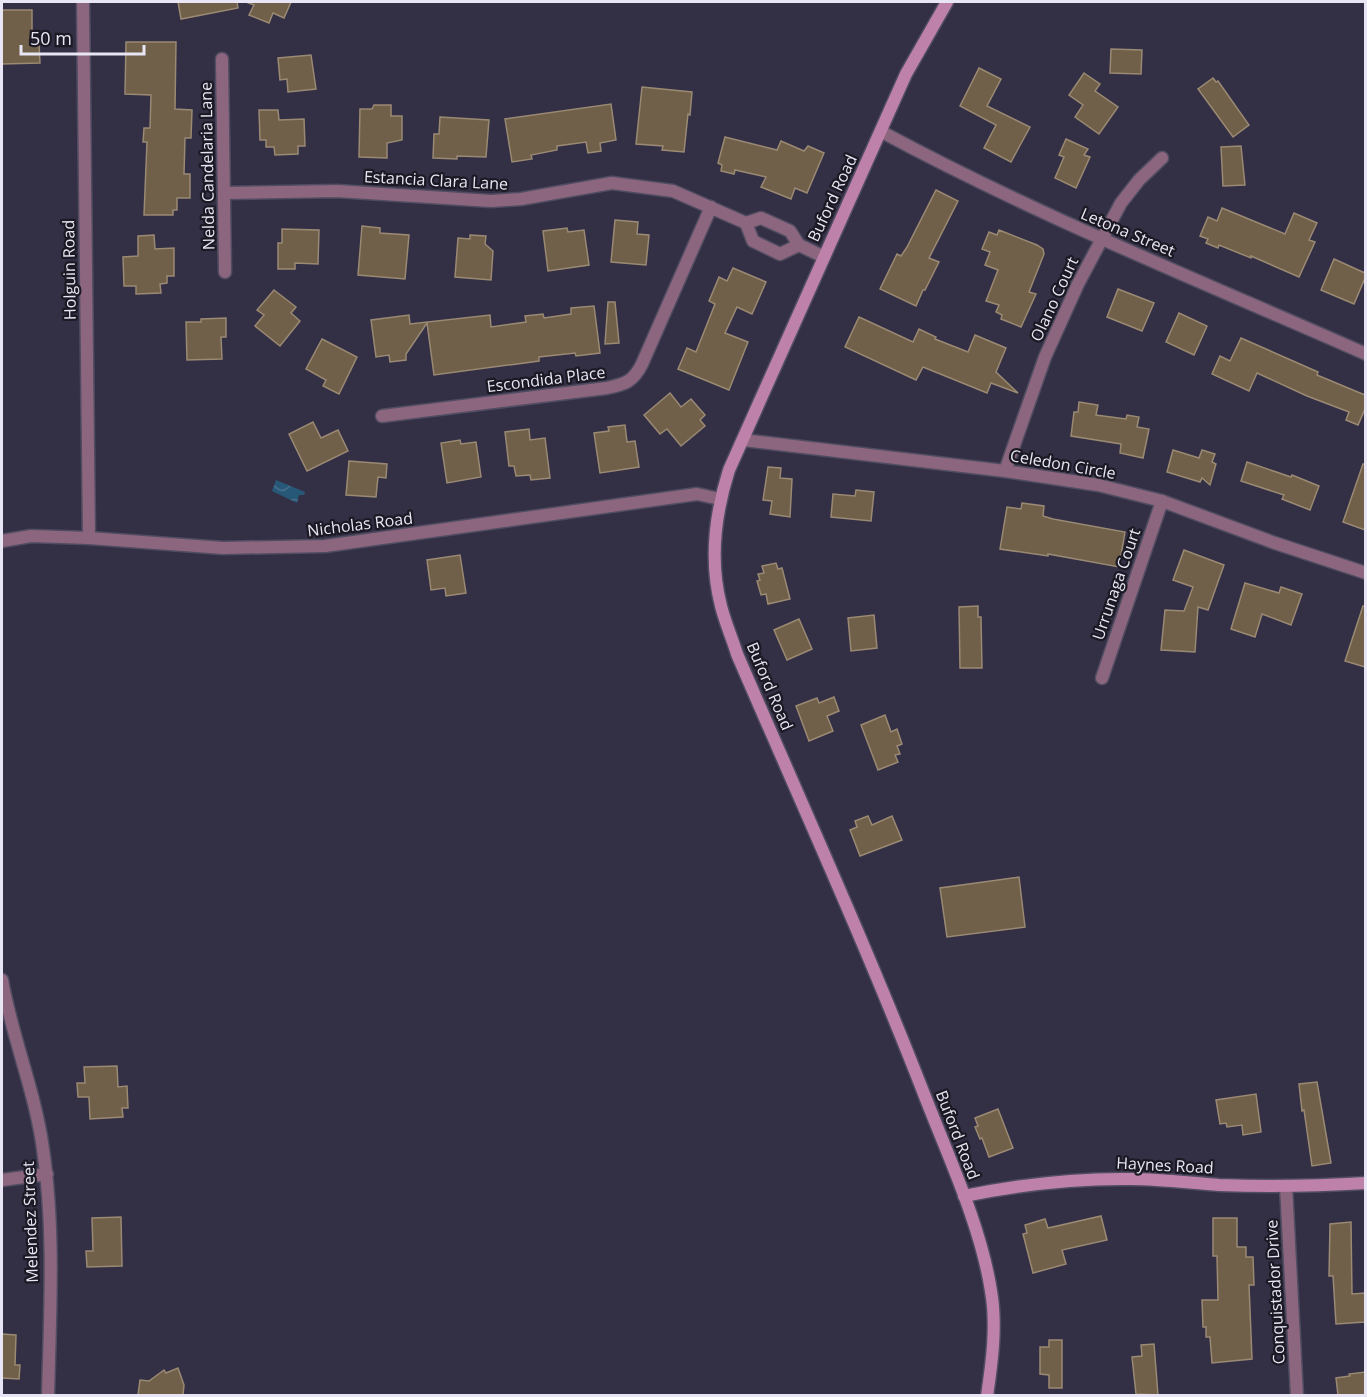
<svg xmlns="http://www.w3.org/2000/svg" width="1367" height="1397" font-family="'Open Sans',sans-serif">
<style>
.water{fill:url(#water-waves)}
.building{fill:#70604a;stroke:#9a8973;stroke-width:1.5}
.lines{fill:none;stroke-linecap:round;stroke-linejoin:round}
.street-casing{stroke:#504c61;stroke-width:15}
.secondary-casing{stroke:#504c61;stroke-width:15}
.street{stroke:#8c667e;stroke-width:12}
.secondary{stroke:#be81a9;stroke-width:12}
.labels{text-anchor:middle;dominant-baseline:central;stroke-width:4.5;stroke-linejoin:round;paint-order:stroke}
.street-label{font-size:16px;fill:#e8e6f4;stroke:#1b1923}
</style>
<defs>
<pattern id="water-waves" width="16" height="10" patternUnits="userSpaceOnUse" patternTransform="scale(1.5)"><rect width="16" height="10" fill="#285878"/><path d="M0 5q4-4 8 0t8 0" fill="none" stroke="#47708c"/></pattern>
</defs>
<rect width="100%" height="100%" fill="#332f45"/>
<path class="water" d="M 276,480 L 305,492 L 304,495 L 299,495 L 297,503 L 272,491 Z"/>
<g class="building">
<path d="M 178,2 L 237,2 L 238,8 L 181,19 Z"/>
<path d="M 246,2 L 291,2 L 284,18 L 273,13 L 269,23 L 249,15 L 254,5 Z"/>
<path d="M 2,10 L 32,10 L 32,43 L 39,43 L 40,63 L 2,64 Z"/>
<path d="M 126,42 L 176,42 L 175,109 L 192,110 L 191,138 L 185,138 L 184,174 L 190,174 L 190,198 L 177,198 L 177,210 L 173,210 L 173,215 L 144,215 L 147,142 L 143,142 L 144,128 L 150,128 L 151,95 L 125,94 Z"/>
<path d="M 1111,49 L 1142,50 L 1141,74 L 1110,73 Z"/>
<path d="M 311,55 L 316,89 L 288,92 L 287,79 L 280,80 L 278,58 Z"/>
<path d="M 979,68 L 1001,79 L 987,106 L 1030,127 L 1011,162 L 984,148 L 996,125 L 960,106 Z"/>
<path d="M 1084,73 L 1100,84 L 1095,91 L 1118,107 L 1099,134 L 1075,117 L 1083,105 L 1069,95 Z"/>
<path d="M 1213,78 L 1216,82 L 1218,81 L 1249,125 L 1233,137 L 1198,89 Z"/>
<path d="M 642,87 L 692,92 L 690,115 L 688,114 L 684,152 L 662,150 L 663,146 L 636,144 Z"/>
<path d="M 611,104 L 616,140 L 600,143 L 601,151 L 588,153 L 586,142 L 557,146 L 557,150 L 531,155 L 532,159 L 512,162 L 505,119 Z"/>
<path d="M 374,105 L 391,105 L 391,116 L 402,116 L 402,140 L 387,143 L 387,158 L 359,157 L 360,109 L 372,109 Z"/>
<path d="M 259,110 L 278,110 L 279,120 L 304,119 L 305,146 L 298,146 L 298,154 L 275,155 L 274,147 L 266,147 L 266,140 L 260,140 Z"/>
<path d="M 440,117 L 489,120 L 486,157 L 457,156 L 457,159 L 433,158 L 434,134 L 439,134 Z"/>
<path d="M 725,137 L 777,150 L 781,141 L 804,151 L 808,146 L 824,153 L 807,193 L 795,188 L 791,199 L 761,187 L 766,177 L 735,170 L 734,174 L 721,171 L 722,165 L 718,163 Z"/>
<path d="M 1066,139 L 1088,149 L 1084,155 L 1090,157 L 1076,188 L 1055,178 L 1064,157 L 1059,155 Z"/>
<path d="M 1241,146 L 1245,185 L 1223,186 L 1221,147 Z"/>
<path d="M 936,190 L 958,201 L 929,258 L 939,262 L 925,290 L 923,290 L 916,306 L 880,289 L 897,254 L 901,256 L 907,247 Z"/>
<path d="M 1222,208 L 1285,234 L 1294,213 L 1317,223 L 1309,240 L 1315,242 L 1299,277 L 1251,256 L 1251,258 L 1219,245 L 1218,248 L 1206,243 L 1208,239 L 1200,236 L 1208,217 L 1217,221 Z"/>
<path d="M 615,220 L 638,222 L 637,234 L 649,235 L 646,265 L 611,262 Z"/>
<path d="M 362,226 L 380,228 L 380,233 L 409,235 L 405,279 L 358,275 Z"/>
<path d="M 567,228 L 568,232 L 584,230 L 589,265 L 548,271 L 543,231 Z"/>
<path d="M 282,229 L 319,230 L 318,264 L 295,263 L 295,269 L 278,269 L 278,243 L 282,243 Z"/>
<path d="M 999,230 L 1037,245 L 1043,249 L 1044,254 L 1029,292 L 1036,294 L 1021,327 L 1001,319 L 1002,315 L 996,312 L 999,305 L 986,301 L 998,270 L 985,265 L 990,252 L 982,249 L 989,232 L 997,235 Z"/>
<path d="M 154,235 L 155,249 L 174,248 L 174,276 L 167,276 L 167,283 L 160,284 L 161,293 L 136,294 L 136,286 L 124,286 L 123,257 L 138,256 L 138,236 Z"/>
<path d="M 470,235 L 486,236 L 485,244 L 493,251 L 491,280 L 455,277 L 458,238 L 470,239 Z"/>
<path d="M 1334,259 L 1365,273 L 1365,278 L 1354,304 L 1321,290 Z"/>
<path d="M 733,268 L 766,282 L 752,314 L 737,307 L 725,333 L 748,342 L 729,390 L 678,369 L 687,348 L 696,352 L 715,304 L 709,301 L 719,277 L 727,281 Z"/>
<path d="M 1118,289 L 1154,303 L 1142,331 L 1107,317 Z"/>
<path d="M 274,290 L 296,307 L 291,313 L 300,321 L 280,346 L 255,326 L 264,315 L 257,310 Z"/>
<path d="M 608,302 L 615,302 L 619,343 L 605,344 Z"/>
<path d="M 594,306 L 600,353 L 576,356 L 575,353 L 539,357 L 539,361 L 434,375 L 427,323 L 406,354 L 406,360 L 390,362 L 389,355 L 376,357 L 371,320 L 409,315 L 410,324 L 490,315 L 491,327 L 526,322 L 525,316 L 543,314 L 544,318 L 571,314 L 571,308 Z"/>
<path d="M 1179,313 L 1207,326 L 1194,355 L 1166,342 Z"/>
<path d="M 859,317 L 913,342 L 919,329 L 936,337 L 935,339 L 968,352 L 975,335 L 1006,348 L 996,372 L 1018,393 L 991,383 L 987,393 L 923,367 L 916,380 L 845,347 Z"/>
<path d="M 226,318 L 226,337 L 221,337 L 222,359 L 187,360 L 186,322 L 201,322 L 201,319 Z"/>
<path d="M 1241,338 L 1318,372 L 1317,375 L 1365,395 L 1365,409 L 1358,425 L 1346,420 L 1349,412 L 1307,396 L 1257,373 L 1249,391 L 1212,374 L 1220,356 L 1230,361 Z"/>
<path d="M 322,339 L 357,357 L 339,394 L 323,386 L 326,380 L 306,369 Z"/>
<path d="M 670,393 L 681,407 L 691,399 L 705,415 L 700,420 L 705,426 L 681,446 L 667,429 L 660,434 L 644,415 Z"/>
<path d="M 1079,402 L 1098,405 L 1096,415 L 1126,419 L 1127,415 L 1139,417 L 1137,427 L 1149,429 L 1143,458 L 1120,453 L 1121,444 L 1071,436 L 1074,412 L 1078,412 Z"/>
<path d="M 313,422 L 321,438 L 338,430 L 348,451 L 307,471 L 289,434 Z"/>
<path d="M 625,425 L 627,442 L 635,441 L 639,467 L 600,473 L 594,433 L 609,431 L 608,427 Z"/>
<path d="M 529,429 L 530,440 L 545,438 L 550,478 L 531,480 L 530,475 L 516,476 L 514,466 L 509,466 L 505,432 Z"/>
<path d="M 460,440 L 461,444 L 476,442 L 481,477 L 447,483 L 441,443 Z"/>
<path d="M 1173,450 L 1199,458 L 1202,450 L 1215,454 L 1212,462 L 1216,464 L 1210,485 L 1202,478 L 1200,482 L 1167,472 Z"/>
<path d="M 349,461 L 387,464 L 386,478 L 378,477 L 376,497 L 346,495 Z"/>
<path d="M 1247,462 L 1291,477 L 1292,475 L 1319,486 L 1310,510 L 1282,499 L 1284,495 L 1241,481 Z"/>
<path d="M 1363,464 L 1365,464 L 1365,530 L 1343,522 Z"/>
<path d="M 768,467 L 781,468 L 780,478 L 792,479 L 790,517 L 770,514 L 772,501 L 763,500 Z"/>
<path d="M 856,490 L 874,492 L 871,521 L 831,517 L 833,494 L 855,496 Z"/>
<path d="M 1022,503 L 1044,506 L 1043,516 L 1053,519 L 1125,532 L 1119,567 L 1048,554 L 1048,556 L 1000,549 L 1007,507 L 1021,509 Z"/>
<path d="M 1184,550 L 1224,565 L 1208,610 L 1198,607 L 1195,652 L 1161,650 L 1165,610 L 1184,611 L 1193,587 L 1173,580 Z"/>
<path d="M 460,555 L 466,593 L 446,596 L 445,588 L 431,590 L 427,560 Z"/>
<path d="M 776,563 L 778,569 L 782,568 L 790,599 L 768,604 L 766,594 L 761,595 L 757,581 L 760,580 L 758,574 L 764,573 L 762,566 Z"/>
<path d="M 1245,583 L 1279,593 L 1281,587 L 1302,594 L 1291,625 L 1262,614 L 1255,637 L 1231,629 Z"/>
<path d="M 978,606 L 978,617 L 981,617 L 982,668 L 960,668 L 959,607 Z"/>
<path d="M 1363,606 L 1365,606 L 1365,667 L 1345,661 Z"/>
<path d="M 874,615 L 877,648 L 851,651 L 848,618 Z"/>
<path d="M 799,619 L 812,649 L 787,660 L 774,630 Z"/>
<path d="M 834,697 L 839,711 L 827,716 L 833,731 L 809,741 L 796,706 L 817,698 L 819,703 Z"/>
<path d="M 885,715 L 891,732 L 897,729 L 902,744 L 897,746 L 900,754 L 895,755 L 898,762 L 878,770 L 861,725 Z"/>
<path d="M 868,816 L 872,825 L 892,816 L 902,840 L 860,856 L 850,830 L 857,827 L 855,821 Z"/>
<path d="M 1019,877 L 1025,927 L 947,937 L 940,888 Z"/>
<path d="M 117,1066 L 118,1087 L 127,1086 L 128,1108 L 122,1108 L 123,1117 L 90,1119 L 89,1097 L 78,1097 L 77,1083 L 85,1083 L 84,1067 Z"/>
<path d="M 1317,1082 L 1331,1163 L 1312,1166 L 1304,1110 L 1302,1111 L 1299,1084 Z"/>
<path d="M 1256,1094 L 1261,1132 L 1243,1135 L 1242,1125 L 1227,1127 L 1226,1123 L 1220,1124 L 1216,1100 Z"/>
<path d="M 998,1109 L 1013,1148 L 989,1157 L 982,1138 L 980,1139 L 975,1127 L 978,1126 L 975,1118 Z"/>
<path d="M 1101,1216 L 1107,1240 L 1062,1250 L 1066,1264 L 1033,1273 L 1023,1234 L 1027,1233 L 1025,1225 L 1045,1219 L 1048,1228 Z"/>
<path d="M 121,1217 L 122,1266 L 87,1267 L 86,1251 L 93,1251 L 92,1218 Z"/>
<path d="M 1213,1218 L 1237,1218 L 1237,1247 L 1246,1247 L 1246,1257 L 1253,1257 L 1254,1285 L 1249,1285 L 1252,1359 L 1212,1363 L 1210,1337 L 1206,1337 L 1206,1327 L 1203,1327 L 1202,1300 L 1218,1300 L 1217,1256 L 1213,1256 Z"/>
<path d="M 1351,1222 L 1352,1294 L 1365,1293 L 1365,1322 L 1336,1324 L 1333,1276 L 1329,1276 L 1330,1224 Z"/>
<path d="M 2,1334 L 16,1335 L 15,1365 L 20,1365 L 19,1379 L 2,1378 Z"/>
<path d="M 1049,1340 L 1062,1340 L 1062,1388 L 1049,1388 L 1049,1375 L 1040,1374 L 1040,1347 L 1049,1347 Z"/>
<path d="M 1154,1344 L 1158,1395 L 1136,1394 L 1132,1357 L 1142,1356 L 1141,1345 Z"/>
<path d="M 178,1368 L 184,1385 L 183,1395 L 138,1395 L 140,1380 L 149,1381 L 164,1370 L 166,1373 Z"/>
<path d="M 1365,1372 L 1365,1395 L 1338,1395 L 1336,1378 L 1350,1376 L 1349,1374 Z"/>
</g>
<g class="lines">
<g class="street-casing">
<g id="street">
<path d="M 83,2 L 89,538"/>
<path d="M 222,59 L 225,272"/>
<path d="M 882,132 C 1038,216 1203,282 1366,354"/>
<path d="M 224,193 L 337,191 L 491,201 L 521,199 L 612,183 L 673,191 L 746,223 L 761,218 L 790,231 L 799,245 L 824,257"/>
<path d="M 746,223 L 753,241 L 780,254 L 799,245"/>
<path d="M 382,416 L 607,388 C 625,384 633,382 642,364 L 711,207"/>
<path d="M 743,440 L 1005,471 L 1098,485 L 1162,501 L 1272,542 L 1366,573"/>
<path d="M 1005,471 L 1045,357 L 1078,284 L 1121,203 L 1139,180 L 1162,158"/>
<path d="M 2,541 L 31,536 L 89,538 L 223,548 L 325,546 L 697,494 L 720,499"/>
<path d="M 1102,678 L 1162,501"/>
<path d="M 2,980 C 12,1037 35,1091 43,1149 C 55,1230 50,1314 48,1396"/>
<path d="M 2,1180 L 47,1174"/>
<path d="M 1286,1186 L 1297,1396"/>
</g>
</g>
<g class="secondary-casing">
<g id="secondary">
<path d="M 947,2 L 906,74 L 729,470 C 715,514 709,560 721,606 C 725,622 732,638 737,654 C 800,800 866,945 924,1094 C 948,1156 981,1226 991,1291 C 997,1325 992,1362 987,1396"/>
<path d="M 964,1196 C 1018,1185 1076,1178 1132,1179 C 1161,1179 1190,1183 1219,1185 C 1268,1187 1317,1186 1366,1183"/>
</g>
</g>
<use href="#street" class="street"/>
<use href="#secondary" class="secondary"/>
</g>
<g class="labels">
<g class="street-label">
<text transform="translate(207 166) rotate(-91)">Nelda Candelaria Lane</text>
<text transform="translate(436 180) rotate(3)">Estancia Clara Lane</text>
<text transform="translate(832 198) rotate(-65)">Buford Road</text>
<text transform="translate(1128 232) rotate(23)">Letona Street</text>
<text transform="translate(69 270) rotate(-91)">Holguin Road</text>
<text transform="translate(1054 299) rotate(-65)">Olano Court</text>
<text transform="translate(546 379) rotate(-7)">Escondida Place</text>
<text transform="translate(1063 464) rotate(10)">Celedon Circle</text>
<text transform="translate(360 524) rotate(-7)">Nicholas Road</text>
<text transform="translate(1116 584) rotate(-71)">Urrunaga Court</text>
<text transform="translate(770 686) rotate(67)">Buford Road</text>
<text transform="translate(958 1135) rotate(69)">Buford Road</text>
<text transform="translate(1165 1165) rotate(3)">Haynes Road</text>
<text transform="translate(30 1222) rotate(-92)">Melendez Street</text>
<text transform="translate(1275 1292) rotate(-93)">Conquistador Drive</text>
</g>
</g>
<rect width="1367" height="1397" fill="none" stroke="#e8e6f4" stroke-width="6"/>
<path d="M21 45v9h123v-9" fill="none" stroke="#e8e6f4" stroke-width="3"/>
<text x="30" y="45" font-size="18" fill="#e8e6f4" stroke="#1b1923" stroke-width="4.5" paint-order="stroke">50 m</text>
</svg>
